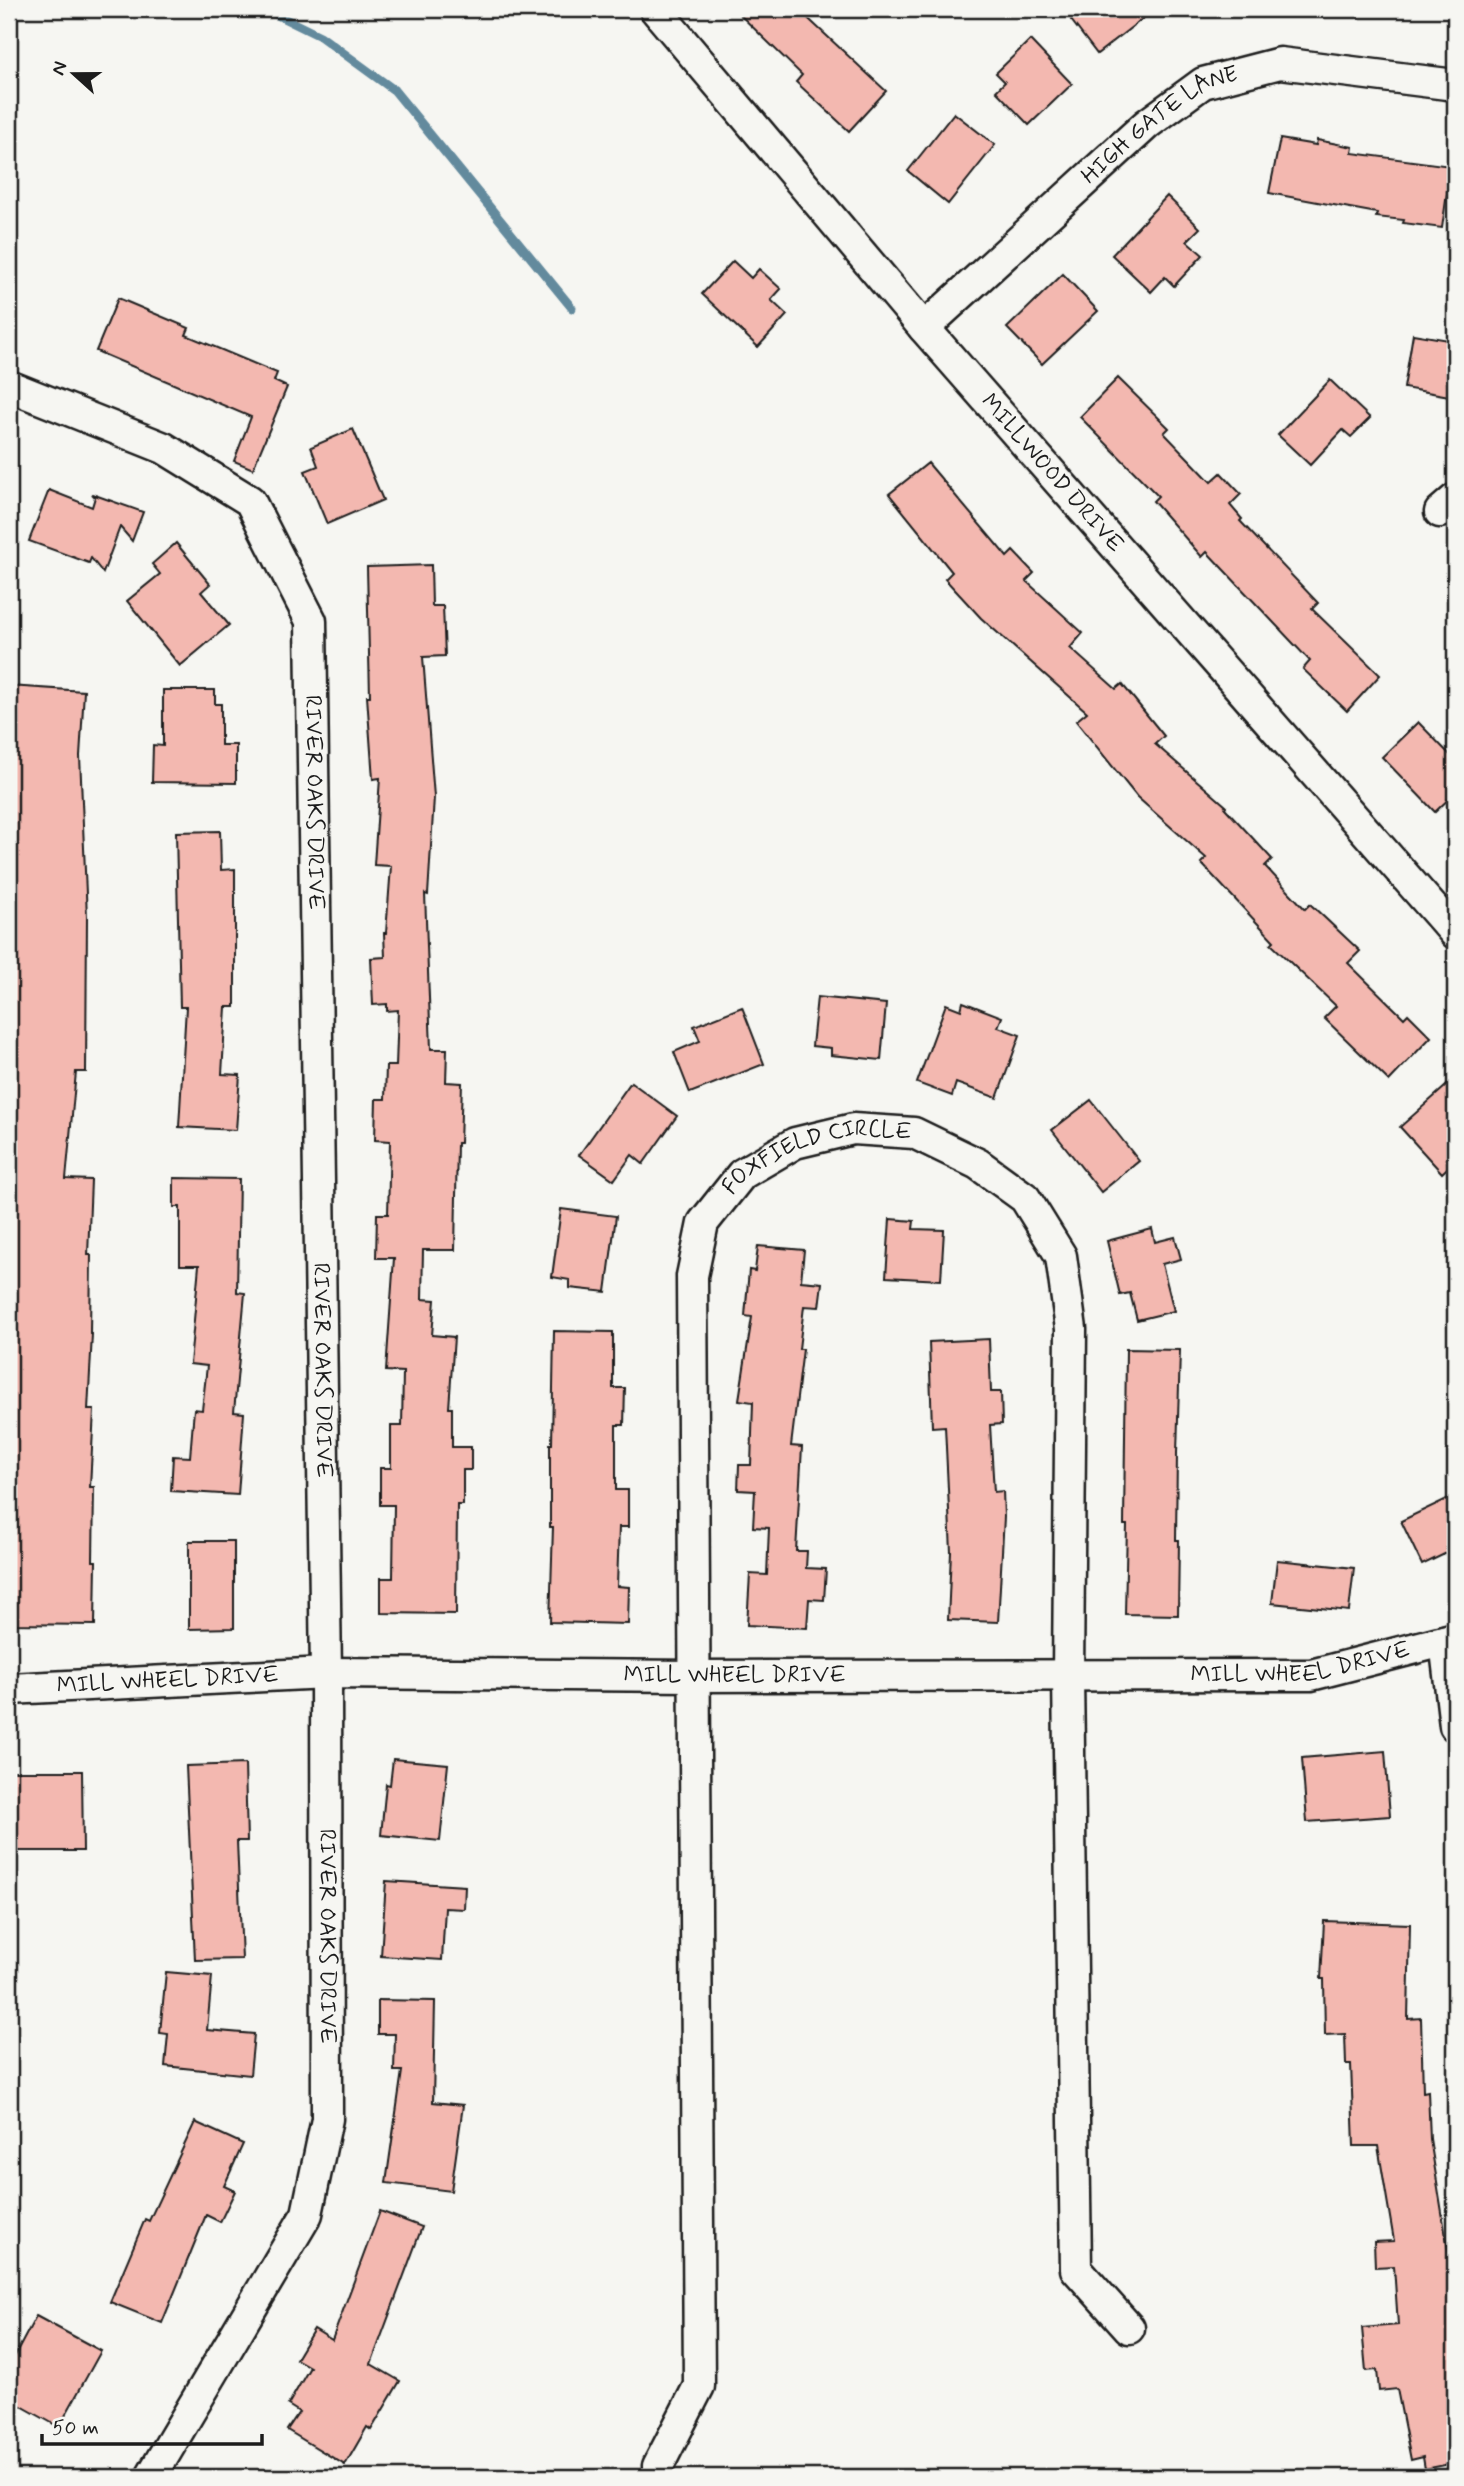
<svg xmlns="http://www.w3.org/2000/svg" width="1464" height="2486" font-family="Mynerve,sans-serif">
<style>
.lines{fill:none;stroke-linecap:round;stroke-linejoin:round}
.stream{stroke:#638a9d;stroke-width:9}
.building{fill:#f3b8b0;stroke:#1c1c1c;stroke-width:2}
.minor-casing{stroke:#1c1c1c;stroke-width:35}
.minor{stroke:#f6f6f2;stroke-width:30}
.labels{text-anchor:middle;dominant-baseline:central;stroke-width:6;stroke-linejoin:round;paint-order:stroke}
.street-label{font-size:23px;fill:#1c1c1c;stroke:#f6f6f2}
</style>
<rect width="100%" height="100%" fill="#f6f6f2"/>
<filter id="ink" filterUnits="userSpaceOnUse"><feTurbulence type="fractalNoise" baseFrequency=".0143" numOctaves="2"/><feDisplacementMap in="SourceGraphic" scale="14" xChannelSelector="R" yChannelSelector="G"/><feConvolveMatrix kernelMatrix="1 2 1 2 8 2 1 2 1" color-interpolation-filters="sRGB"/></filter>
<g filter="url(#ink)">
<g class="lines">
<path class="stream" d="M 265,9 L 320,36 L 394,90 L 572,308"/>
</g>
<g class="building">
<path d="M 734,9 L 798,9 L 886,91 L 849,131 L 796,82 L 802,75 Z"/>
<path d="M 1085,9 L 1155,9 L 1097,54 L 1071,20 Z"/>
<path d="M 1030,40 L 1072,84 L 1029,125 L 996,91 L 1005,82 L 996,73 Z"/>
<path d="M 954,113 L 995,145 L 948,204 L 908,171 Z"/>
<path d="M 1280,139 L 1316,145 L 1317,140 L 1353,147 L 1352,153 L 1451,166 L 1442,228 L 1403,223 L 1404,220 L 1376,217 L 1377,213 L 1269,193 Z"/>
<path d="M 1167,196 L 1200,228 L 1187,241 L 1203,255 L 1174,286 L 1165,277 L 1151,292 L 1112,255 Z"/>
<path d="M 733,261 L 751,278 L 759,269 L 781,289 L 771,300 L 787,315 L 758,347 L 702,294 Z"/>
<path d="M 1063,274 L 1098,311 L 1042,364 L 1007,328 Z"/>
<path d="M 118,298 L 189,328 L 186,335 L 277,373 L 274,381 L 287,387 L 253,469 L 234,461 L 251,417 L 96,351 Z"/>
<path d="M 1413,334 L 1455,341 L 1455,397 L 1404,388 Z"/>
<path d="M 1118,378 L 1169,428 L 1164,433 L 1211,482 L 1221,473 L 1241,494 L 1230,505 L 1242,519 L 1240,521 L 1318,603 L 1312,609 L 1380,675 L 1347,711 L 1303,669 L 1310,661 L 1207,552 L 1202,557 L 1153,501 L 1158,496 L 1080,417 Z"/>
<path d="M 1330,380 L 1370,418 L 1351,437 L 1343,430 L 1310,465 L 1278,435 Z"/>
<path d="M 353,429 L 383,500 L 327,524 L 305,471 L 318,466 L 311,447 Z"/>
<path d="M 928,463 L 1007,557 L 1013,551 L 1034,573 L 1026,581 L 1083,633 L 1070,648 L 1116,689 L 1122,684 L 1164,736 L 1155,744 L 1226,806 L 1225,808 L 1272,859 L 1265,866 L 1305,909 L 1310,904 L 1360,951 L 1348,963 L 1404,1018 L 1408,1014 L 1431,1037 L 1389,1081 L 1324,1018 L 1336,1006 L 1271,944 L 1274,941 L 1201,863 L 1206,858 L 1137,797 L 1076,721 L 1087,712 L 981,618 L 945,579 L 952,572 L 889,494 Z"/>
<path d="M 49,490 L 92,507 L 95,497 L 92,494 L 143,512 L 132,541 L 120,527 L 103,573 L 91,558 L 89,563 L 29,541 Z"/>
<path d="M 176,543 L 210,584 L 201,592 L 229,625 L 180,666 L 127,601 L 160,574 L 152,564 Z"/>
<path d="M 431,565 L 432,606 L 443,606 L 445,656 L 423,657 L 434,797 L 428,895 L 425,894 L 431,1049 L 447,1049 L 446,1082 L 462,1083 L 460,1143 L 457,1143 L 455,1250 L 423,1250 L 422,1299 L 435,1300 L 432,1335 L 454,1337 L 449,1408 L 452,1408 L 452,1447 L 471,1447 L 471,1470 L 463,1470 L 463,1505 L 457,1505 L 456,1614 L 381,1613 L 381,1578 L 393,1578 L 394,1505 L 380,1505 L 380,1468 L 391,1468 L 391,1426 L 402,1426 L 403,1372 L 386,1371 L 394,1258 L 376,1258 L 377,1214 L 388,1214 L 390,1141 L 375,1140 L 376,1099 L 385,1099 L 386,1066 L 396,1066 L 398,1010 L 387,1011 L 387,1004 L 373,1005 L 371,958 L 385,957 L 384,933 L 386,933 L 391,866 L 374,865 L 380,778 L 373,779 L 367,696 L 370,696 L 367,567 Z"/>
<path d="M 9,686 L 84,691 L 80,756 L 87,917 L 86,1072 L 76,1072 L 66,1179 L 91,1180 L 88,1255 L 91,1255 L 90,1334 L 92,1334 L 88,1410 L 94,1410 L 90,1487 L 94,1487 L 93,1561 L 96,1561 L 95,1625 L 9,1624 Z"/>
<path d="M 163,690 L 215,690 L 215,704 L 221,704 L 221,745 L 236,745 L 236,783 L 152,782 L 153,745 L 163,746 Z"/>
<path d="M 1418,722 L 1455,760 L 1455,793 L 1435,812 L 1382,757 Z"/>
<path d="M 220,831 L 221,870 L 235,869 L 235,1007 L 226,1007 L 222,1074 L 240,1075 L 236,1130 L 179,1127 L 186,1007 L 180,1007 L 176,832 Z"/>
<path d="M 817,997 L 886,1004 L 881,1060 L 831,1055 L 831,1048 L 812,1046 Z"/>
<path d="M 963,1002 L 1002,1017 L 998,1027 L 1020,1035 L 997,1098 L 956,1083 L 952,1096 L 917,1083 L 946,1004 L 961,1010 Z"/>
<path d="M 742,1007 L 764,1064 L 690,1093 L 674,1052 L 700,1041 L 694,1026 Z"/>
<path d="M 1455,1078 L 1455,1161 L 1442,1173 L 1400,1127 Z"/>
<path d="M 631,1082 L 677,1116 L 643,1164 L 632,1155 L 614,1180 L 579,1155 Z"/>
<path d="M 1091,1100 L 1139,1161 L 1101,1192 L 1052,1130 Z"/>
<path d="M 174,1178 L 239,1179 L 237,1292 L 245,1293 L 234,1412 L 244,1413 L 238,1495 L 171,1491 L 173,1456 L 190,1457 L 194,1409 L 202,1410 L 207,1366 L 190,1364 L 199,1265 L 180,1265 L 180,1207 L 174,1207 Z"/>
<path d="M 561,1209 L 616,1216 L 606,1292 L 570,1288 L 570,1280 L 552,1277 Z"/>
<path d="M 890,1219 L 914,1221 L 913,1229 L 944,1230 L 941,1280 L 886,1277 Z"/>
<path d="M 1152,1229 L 1155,1242 L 1175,1237 L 1181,1259 L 1162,1264 L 1174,1311 L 1137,1320 L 1130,1293 L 1120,1295 L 1107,1241 Z"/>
<path d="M 758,1246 L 804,1250 L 801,1281 L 822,1283 L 819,1307 L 804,1306 L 799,1349 L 803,1349 L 791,1446 L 802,1447 L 796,1551 L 807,1551 L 806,1568 L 826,1569 L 824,1600 L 809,1599 L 807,1628 L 747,1625 L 750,1574 L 767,1575 L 769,1528 L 753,1527 L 755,1491 L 738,1490 L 739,1465 L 751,1465 L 753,1402 L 739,1400 L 752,1317 L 745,1316 L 749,1270 L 755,1271 Z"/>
<path d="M 554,1331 L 613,1332 L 613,1388 L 625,1388 L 624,1425 L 616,1425 L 616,1490 L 628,1490 L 628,1527 L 619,1527 L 617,1586 L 629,1587 L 628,1624 L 550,1622 L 553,1527 L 550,1527 L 550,1444 L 552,1444 Z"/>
<path d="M 989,1339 L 991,1392 L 1001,1392 L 1002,1424 L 990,1425 L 994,1492 L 1003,1491 L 1004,1517 L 998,1622 L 948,1620 L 951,1552 L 945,1426 L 932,1427 L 929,1342 Z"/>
<path d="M 1126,1349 L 1180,1350 L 1177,1453 L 1176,1540 L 1179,1540 L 1178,1615 L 1125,1614 L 1127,1525 L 1124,1525 Z"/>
<path d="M 1455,1495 L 1455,1549 L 1422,1565 L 1401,1521 Z"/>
<path d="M 189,1541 L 234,1541 L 234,1628 L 189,1629 Z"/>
<path d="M 1277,1560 L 1354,1568 L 1349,1611 L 1272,1603 Z"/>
<path d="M 1385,1751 L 1390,1816 L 1307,1822 L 1302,1758 Z"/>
<path d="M 393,1759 L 448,1764 L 440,1841 L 381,1835 L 386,1784 L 390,1785 Z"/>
<path d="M 245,1764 L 247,1841 L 237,1841 L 242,1959 L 195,1960 L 186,1766 Z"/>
<path d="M 9,1771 L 82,1771 L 83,1851 L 9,1851 Z"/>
<path d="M 386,1881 L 465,1886 L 464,1909 L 445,1908 L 442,1960 L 381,1956 Z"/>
<path d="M 1324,1921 L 1410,1924 L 1408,2019 L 1421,2018 L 1423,2092 L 1428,2091 L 1430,2139 L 1449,2255 L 1455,2349 L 1455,2463 L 1425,2469 L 1423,2457 L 1411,2460 L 1397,2389 L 1379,2391 L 1377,2370 L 1366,2371 L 1362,2328 L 1398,2325 L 1394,2266 L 1375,2267 L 1374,2242 L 1394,2241 L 1378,2146 L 1354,2146 L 1351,2064 L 1346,2064 L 1345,2034 L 1325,2035 L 1324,1979 L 1321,1979 Z"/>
<path d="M 166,1972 L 212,1976 L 207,2030 L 254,2034 L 250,2075 L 165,2066 L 168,2034 L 160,2033 Z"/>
<path d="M 378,2000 L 435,2001 L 433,2102 L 463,2105 L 451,2191 L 386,2183 L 402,2071 L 394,2071 L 395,2034 L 378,2034 Z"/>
<path d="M 195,2122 L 243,2144 L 224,2186 L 235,2191 L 220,2222 L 206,2215 L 162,2323 L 110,2302 L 145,2219 L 149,2221 Z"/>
<path d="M 380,2211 L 422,2227 L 371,2364 L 400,2381 L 371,2430 L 367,2427 L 345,2465 L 287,2430 L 299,2412 L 288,2405 L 310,2367 L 296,2359 L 314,2329 L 332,2340 Z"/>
<path d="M 36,2316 L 101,2351 L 59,2427 L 9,2399 L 9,2367 Z"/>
</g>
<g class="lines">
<g class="minor-casing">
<g id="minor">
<path id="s1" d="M 655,9 L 924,328 L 1455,933"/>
<path id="s2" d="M 924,328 L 1147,124 L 1203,83 L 1280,63 L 1455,85"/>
<path id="s3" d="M 9,386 L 164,448 L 250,501 L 311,621 L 326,1673 L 327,2119 L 307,2214 L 151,2477"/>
<path d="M 1440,512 L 1455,499"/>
<path d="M 1445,1641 L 1455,1726"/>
<path id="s4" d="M 9,1689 L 326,1673 L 694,1676 L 1311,1675 L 1455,1638"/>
<path id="s5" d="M 658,2466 L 699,2386 L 692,1276 L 703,1223 L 742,1174 L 795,1143 L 853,1129 L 914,1133 L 978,1164 L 1025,1198 L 1061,1256 L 1071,1329 L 1068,1676 L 1076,2269 L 1129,2328"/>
</g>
</g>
<use href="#minor" class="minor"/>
</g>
</g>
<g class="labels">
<g class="street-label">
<text stroke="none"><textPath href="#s2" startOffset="313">HIGH GATE LANE</textPath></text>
<text stroke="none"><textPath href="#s1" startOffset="611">MILLWOOD DRIVE</textPath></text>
<text stroke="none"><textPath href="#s3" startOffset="584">RIVER OAKS DRIVE</textPath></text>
<text stroke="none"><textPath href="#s5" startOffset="1395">FOXFIELD CIRCLE</textPath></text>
<text stroke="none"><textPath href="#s3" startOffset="1152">RIVER OAKS DRIVE</textPath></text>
<text stroke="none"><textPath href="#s4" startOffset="1293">MILL WHEEL DRIVE</textPath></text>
<text stroke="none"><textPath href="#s4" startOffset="726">MILL WHEEL DRIVE</textPath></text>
<text stroke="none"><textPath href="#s4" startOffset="159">MILL WHEEL DRIVE</textPath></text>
<text stroke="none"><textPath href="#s3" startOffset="1718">RIVER OAKS DRIVE</textPath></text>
</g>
</g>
<rect width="1464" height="2486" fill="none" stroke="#f6f6f2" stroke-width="35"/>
<rect x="18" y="18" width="1429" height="2451" fill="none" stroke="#1c1c1c" stroke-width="2.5" filter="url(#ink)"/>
<g transform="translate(74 74) rotate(291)" stroke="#f6f6f2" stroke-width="5" paint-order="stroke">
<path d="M0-5L12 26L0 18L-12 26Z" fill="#1c1c1c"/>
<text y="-10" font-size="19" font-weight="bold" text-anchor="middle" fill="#1c1c1c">N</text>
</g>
<path d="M42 2434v10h220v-10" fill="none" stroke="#1c1c1c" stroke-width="3.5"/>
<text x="52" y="2434" font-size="21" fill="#1c1c1c" stroke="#f6f6f2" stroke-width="5" paint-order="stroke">50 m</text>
</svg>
